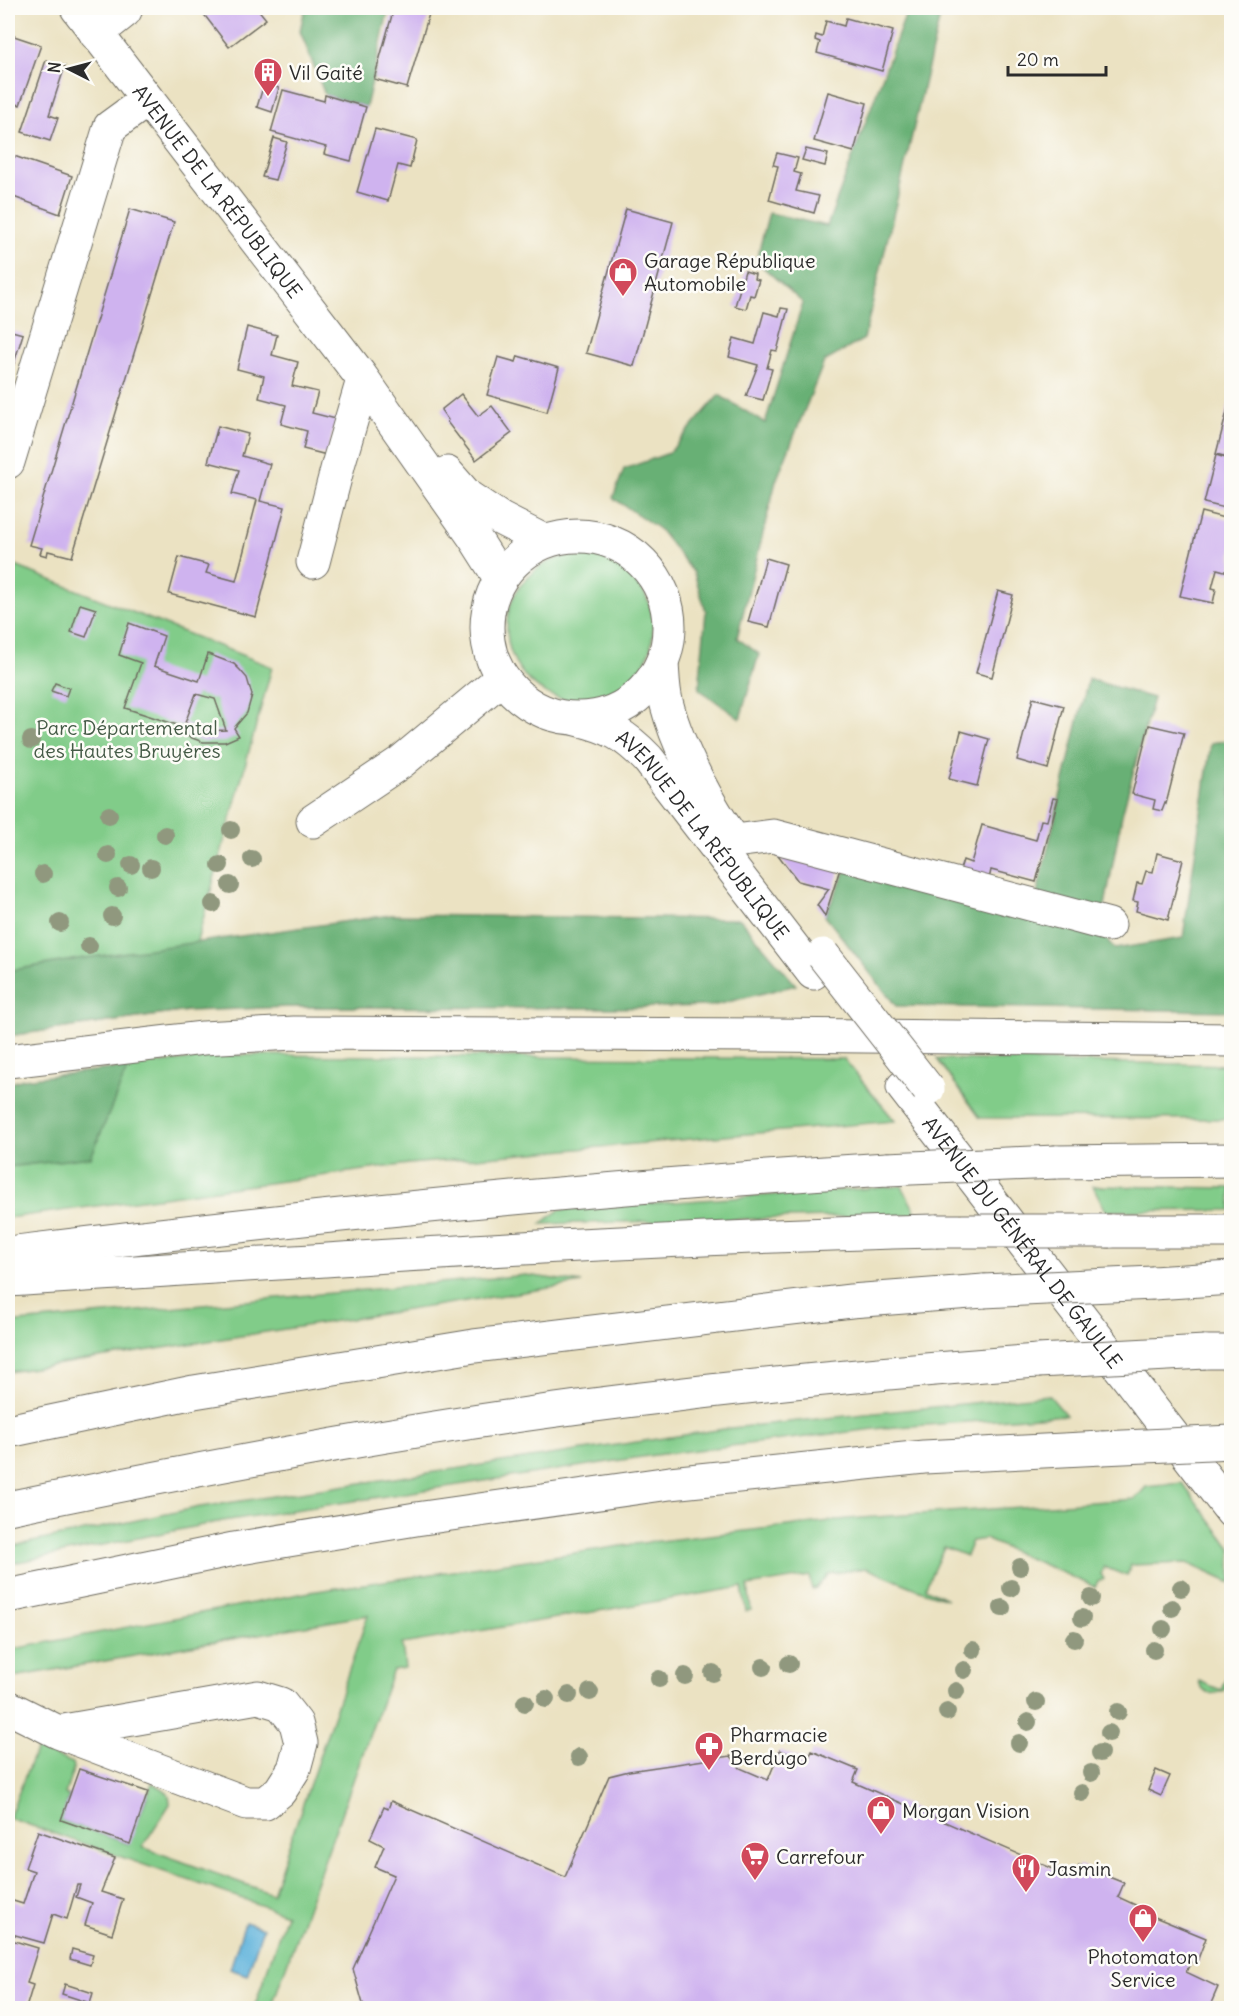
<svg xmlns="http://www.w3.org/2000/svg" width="1239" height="2016" font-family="Delius,sans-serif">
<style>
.green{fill:#81cc89;stroke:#567c5a;stroke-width:1.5}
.forest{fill:#68b075;stroke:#4a6e50;stroke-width:1.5}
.water{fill:#60b3db;stroke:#466f83;stroke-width:1.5}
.building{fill:#cfb3ef;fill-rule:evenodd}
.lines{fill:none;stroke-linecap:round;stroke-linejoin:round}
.minor-casing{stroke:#6e6b60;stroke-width:35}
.major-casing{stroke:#6e6b60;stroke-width:35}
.highway-casing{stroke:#6e6b60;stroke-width:35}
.minor{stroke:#fff;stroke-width:33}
.major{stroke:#fff;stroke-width:33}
.highway{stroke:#fff;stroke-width:33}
.major-bridge-casing{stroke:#6e6b60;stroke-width:35;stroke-linecap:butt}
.highway-bridge-casing{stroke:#6e6b60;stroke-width:35;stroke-linecap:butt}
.major-bridge{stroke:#fff;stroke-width:33}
.highway-bridge{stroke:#fff;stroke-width:33}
.tree{fill:#90987e}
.labels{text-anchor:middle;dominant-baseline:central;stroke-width:5;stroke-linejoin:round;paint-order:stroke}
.poi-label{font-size:20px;fill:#2b2b2b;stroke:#fdfcf7;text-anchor:start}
.street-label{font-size:20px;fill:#2b2b2b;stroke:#fdfcf7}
.park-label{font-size:20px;fill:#455b47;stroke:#fdfcf7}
</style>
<rect width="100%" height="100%" fill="#fdfcf7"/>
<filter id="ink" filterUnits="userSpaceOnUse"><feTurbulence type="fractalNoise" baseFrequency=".0167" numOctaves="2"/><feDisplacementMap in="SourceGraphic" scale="12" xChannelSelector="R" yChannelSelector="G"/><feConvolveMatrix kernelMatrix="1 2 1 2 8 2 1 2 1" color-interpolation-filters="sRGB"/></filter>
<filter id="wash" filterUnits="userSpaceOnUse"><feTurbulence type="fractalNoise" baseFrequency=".008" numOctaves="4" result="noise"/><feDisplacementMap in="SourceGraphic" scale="24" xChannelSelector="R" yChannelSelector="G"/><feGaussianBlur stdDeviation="1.35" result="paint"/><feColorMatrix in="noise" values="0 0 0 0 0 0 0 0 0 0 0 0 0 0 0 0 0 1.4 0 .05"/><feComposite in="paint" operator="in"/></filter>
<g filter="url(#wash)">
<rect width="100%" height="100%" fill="#ebe2c2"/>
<g class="green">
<circle cx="580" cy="628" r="73"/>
<path d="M 8,563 L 272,667 L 196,945 L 187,1011 L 8,1036 Z"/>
<path d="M 227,1055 L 844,1059 L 895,1121 L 409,1164 L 8,1218 L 8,1167 L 91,1156 L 128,1067 Z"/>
<path d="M 937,1059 L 1231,1065 L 1231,1119 L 980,1118 Z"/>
<path d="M 902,1186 L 917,1215 L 541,1224 L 559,1210 Z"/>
<path d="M 1093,1186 L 1231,1188 L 1231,1210 L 1106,1211 Z"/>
<path d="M 526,1275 L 582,1283 L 8,1372 L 8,1323 Z"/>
<path d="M 1049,1395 L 1066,1415 L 883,1428 L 655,1455 L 223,1521 L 8,1564 L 8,1547 L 200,1507 L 731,1428 Z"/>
<path d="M 1182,1483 L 1231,1548 L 1231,1583 L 1187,1563 L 1131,1565 L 1127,1576 L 1104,1567 L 1101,1574 L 1104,1579 L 1098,1581 L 1095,1587 L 985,1539 L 972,1541 L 966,1556 L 944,1547 L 925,1588 L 947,1599 L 922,1591 L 866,1568 L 828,1574 L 816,1588 L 812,1589 L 809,1576 L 748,1586 L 751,1610 L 746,1611 L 742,1587 L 402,1644 L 405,1668 L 393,1670 L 271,2008 L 254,2008 L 286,1914 L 9,1818 L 32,1758 L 38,1749 L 73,1763 L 74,1767 L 65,1794 L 69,1796 L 62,1820 L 129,1844 L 152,1783 C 163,1788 170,1791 170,1804 L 142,1847 L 272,1894 L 368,1615 L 8,1678 L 8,1650 L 310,1592 L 642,1543 L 848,1519 L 1135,1499 L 1146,1487 Z"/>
<path d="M 1231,1666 L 1231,1685 C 1221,1694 1203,1700 1199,1681 L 1221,1690 Z"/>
</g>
<g class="forest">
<path d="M 305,8 L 389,8 L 366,107 L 325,95 L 300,31 Z"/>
<path d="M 908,8 L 942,8 L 864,339 L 824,362 L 776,481 L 737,638 L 759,654 L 740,719 L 699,689 L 706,611 L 694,573 L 659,529 L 613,498 L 624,469 L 669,453 L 719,395 L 765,423 L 803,303 L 756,261 L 769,213 L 827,226 Z"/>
<path d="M 1088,679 L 1153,698 L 1122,815 L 1100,932 L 1115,949 L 1183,938 L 1211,743 L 1231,740 L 1231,1011 L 896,1006 L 825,916 L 848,866 L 1032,915 Z"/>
<path d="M 391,915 L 740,919 L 796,985 L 712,1006 L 610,1008 L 290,1007 L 187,1011 L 8,1036 L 8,971 L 78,959 Z"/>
<path d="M 128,1067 L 91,1157 L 8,1167 L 8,1169 L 8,1084 L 23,1079 Z"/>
</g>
<path class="water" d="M 245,1922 L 263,1928 L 247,1975 L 230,1969 Z"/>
<g id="blocks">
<g class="building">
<path d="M 199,8 L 257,8 L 266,19 L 229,47 Z"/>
<path d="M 394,8 L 408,8 L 429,14 L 407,88 L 374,79 Z"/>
<path d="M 846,18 L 893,31 L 882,71 L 817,53 L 820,42 L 815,40 L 816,35 L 822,37 L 826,21 L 844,26 Z"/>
<path d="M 8,34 L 41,45 L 20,105 L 8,101 Z"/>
<path d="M 46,60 L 65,66 L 49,115 L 58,118 L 50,141 L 22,132 Z"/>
<path d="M 264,84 L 279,88 L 272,112 L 257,107 Z"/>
<path d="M 283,90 L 324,101 L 325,95 L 366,107 L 351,161 L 324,154 L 326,147 L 271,132 Z"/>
<path d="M 828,92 L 867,103 L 854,152 L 814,141 Z"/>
<path d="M 375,129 L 417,140 L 410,168 L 398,165 L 388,201 L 357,192 Z"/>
<path d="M 274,138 L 287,142 L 275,180 L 262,177 Z"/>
<path d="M 806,149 L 828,154 L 825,166 L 802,160 Z"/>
<path d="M 777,153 L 798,158 L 794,172 L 801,174 L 796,191 L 819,196 L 814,213 L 769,200 L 778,166 L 773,165 Z"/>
<path d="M 14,156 L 72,176 L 60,214 L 8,195 L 8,177 Z"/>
<path d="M 130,209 L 174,222 L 72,557 L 48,551 L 47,556 L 40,554 L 42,548 L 29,545 Z"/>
<path d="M 626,209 L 673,222 L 634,366 L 586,353 Z"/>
<path d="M 745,271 L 755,274 L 754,279 L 759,280 L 754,296 L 750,295 L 746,309 L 735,306 Z"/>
<path d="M 781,308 L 788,309 L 777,351 L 772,350 L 767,368 L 772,369 L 763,400 L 746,396 L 758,365 L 729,357 L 734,338 L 755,344 L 764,312 L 779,316 Z"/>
<path d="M 247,327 L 277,335 L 272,355 L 298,362 L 292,386 L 318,392 L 312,413 L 336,419 L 327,455 L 303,449 L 307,431 L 281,424 L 286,405 L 259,398 L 264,376 L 237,369 Z"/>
<path d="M 8,330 L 23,334 L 8,382 Z"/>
<path d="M 518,356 L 559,368 L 547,412 L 487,395 L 498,357 L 516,362 Z"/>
<path d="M 461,394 L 478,416 L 492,406 L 512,433 L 476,460 L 447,422 L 448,420 L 441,410 Z"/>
<path d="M 1231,396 L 1232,396 L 1232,458 L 1216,454 Z"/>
<path d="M 218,426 L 248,434 L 242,456 L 270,464 L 260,501 L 285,507 L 256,617 L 169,594 L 179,557 L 209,565 L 206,573 L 236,581 L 257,500 L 232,494 L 239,470 L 208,462 Z"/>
<path d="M 1216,455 L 1232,460 L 1232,480 L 1225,508 L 1204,503 Z"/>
<path d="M 1201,512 L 1232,520 L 1232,573 L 1217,569 L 1212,588 L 1216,589 L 1213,603 L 1180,596 Z"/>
<path d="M 766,558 L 786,564 L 769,627 L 748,622 Z"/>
<path d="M 998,591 L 1013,595 L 992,677 L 976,673 Z"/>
<path d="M 80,604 L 96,609 L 86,637 L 71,632 Z"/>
<path d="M 129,623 L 164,636 L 154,666 L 199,681 L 208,654 L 234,664 L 240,670 L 247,678 L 252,695 L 247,713 L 234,728 L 239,736 L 225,742 L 203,742 L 181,734 L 183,727 L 125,708 L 141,663 L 119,655 ZM 196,694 L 215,699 L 226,730 L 207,731 L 185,723 Z"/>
<path d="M 55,683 L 69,688 L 66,696 L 51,691 Z"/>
<path d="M 1033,698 L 1064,706 L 1048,769 L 1017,760 Z"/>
<path d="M 1149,725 L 1184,733 L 1166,804 L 1165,803 L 1162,811 L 1153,809 L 1155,800 L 1132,794 Z"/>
<path d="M 961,731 L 989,739 L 977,786 L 949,779 Z"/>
<path d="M 1053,798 L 1058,799 L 1036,882 L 991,870 L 988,884 L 958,876 L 963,860 L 971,863 L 982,825 L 1036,840 L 1041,820 L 1047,821 Z"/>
<path d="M 779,853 L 840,869 L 825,916 L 817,905 L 829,889 L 798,881 L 778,855 Z"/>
<path d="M 1157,853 L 1183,860 L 1168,920 L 1136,911 L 1138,902 L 1133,901 L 1137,883 L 1142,884 L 1146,871 L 1153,872 Z"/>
<path d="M 780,1750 L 807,1762 L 812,1751 L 858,1770 L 853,1782 L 1074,1878 L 1079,1865 L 1124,1883 L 1118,1897 L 1146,1910 L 1145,1913 L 1206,1938 L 1196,1964 L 1191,1962 L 1186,1972 L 1218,1987 L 1209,2008 L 372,2008 L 363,2004 L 353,1969 L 394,1875 L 375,1867 L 384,1846 L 370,1839 L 384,1807 L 388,1809 L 391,1801 L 565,1877 L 609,1776 L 629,1771 L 731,1756 L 740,1768 L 768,1780 Z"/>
<path d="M 79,1769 L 148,1792 L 130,1844 L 61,1820 Z"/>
<path d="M 1156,1770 L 1170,1776 L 1161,1796 L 1148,1790 Z"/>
<path d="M 38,1831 L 115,1858 L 101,1892 L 123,1899 L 112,1934 L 85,1925 L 92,1903 L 76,1897 L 80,1885 L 77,1885 L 67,1919 L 53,1914 L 44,1943 L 8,1933 L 8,1909 L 10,1900 L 23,1904 L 34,1871 L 25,1868 Z"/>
<path d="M 8,1939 L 38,1948 L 27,1983 L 33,1985 L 26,2008 L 8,2008 Z"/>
<path d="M 72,1949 L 93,1955 L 90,1965 L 70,1959 Z"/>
<path d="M 65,1984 L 93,1993 L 90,2003 L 62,1994 Z"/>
</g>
</g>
</g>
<g filter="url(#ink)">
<use href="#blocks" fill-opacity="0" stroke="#6e6b60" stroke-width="1.5"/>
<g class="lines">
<g class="minor-casing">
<g id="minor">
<path d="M 96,34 L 125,11 L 126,8"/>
<path d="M 8,462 L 110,127 L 147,100"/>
<path d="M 313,562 L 339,462 L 363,380"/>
<path d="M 313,821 L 401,762 L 502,678"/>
<path d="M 718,850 L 735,841 L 773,836 L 1109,925"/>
<path d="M 8,1707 L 58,1732 L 246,1803 L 265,1803 L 280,1791 L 294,1769 L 301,1743 L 296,1723 L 281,1704 L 258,1697 L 58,1732"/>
</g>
</g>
<g class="major-casing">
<g id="major">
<path id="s1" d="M 77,8 L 360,375 L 474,537 L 500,578"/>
<path d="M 447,473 L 468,497 L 501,519 L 544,541"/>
<circle cx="578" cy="627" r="91"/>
<path d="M 662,663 C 663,677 663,691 667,705 C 677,744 709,808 734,840"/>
<path id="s2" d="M 577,719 C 610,727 625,735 648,759 L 813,973"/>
<path id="s3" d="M 903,1087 L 1232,1512"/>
</g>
</g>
<g class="highway-casing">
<g id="highway">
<path d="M 8,1061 L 203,1038 L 294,1033 L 772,1035 L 1232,1040"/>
<path d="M 1056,1162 L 1232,1160"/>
<path d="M 1110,1231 L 1232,1231"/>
<path d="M 8,1253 C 300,1217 593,1187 887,1169"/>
<path d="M 8,1280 C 317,1261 626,1238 936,1231"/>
<path d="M 1153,1283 L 1232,1278"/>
<path d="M 1205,1352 L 1232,1352"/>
<path d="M 8,1431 L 194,1392 L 474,1346 L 851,1301 L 984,1291"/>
<path d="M 8,1508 C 226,1463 446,1421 668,1396 C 791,1381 915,1370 1038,1361"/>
<path d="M 8,1596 L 234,1549 L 416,1519 L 670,1483 L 924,1457 L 1102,1448"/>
</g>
</g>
<use href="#minor" class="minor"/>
<use href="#major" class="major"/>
<use href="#highway" class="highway"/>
<g class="major-bridge-casing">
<path id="major-bridge" d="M 823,955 L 928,1089"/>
</g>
<g class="highway-bridge-casing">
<g id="highway-bridge">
<path d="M 887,1169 L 1056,1162"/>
<path d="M 936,1231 L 1110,1231"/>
<path d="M 984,1291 L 1153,1283"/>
<path d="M 1038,1361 L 1205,1352"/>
<path d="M 1102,1448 L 1232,1442"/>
</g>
</g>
<use href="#major-bridge" class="major-bridge"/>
<use href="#highway-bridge" class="highway-bridge"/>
</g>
<g class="tree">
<circle cx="31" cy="740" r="9"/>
<circle cx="109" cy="815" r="9"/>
<circle cx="231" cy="830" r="9"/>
<circle cx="165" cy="835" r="9"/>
<circle cx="108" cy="855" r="9"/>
<circle cx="252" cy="859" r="9"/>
<circle cx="131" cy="865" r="9"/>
<circle cx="220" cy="865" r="9"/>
<circle cx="151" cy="868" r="9"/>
<circle cx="43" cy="874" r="9"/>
<circle cx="230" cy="885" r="9"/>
<circle cx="118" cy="888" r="9"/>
<circle cx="213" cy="904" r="9"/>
<circle cx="112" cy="916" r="9"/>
<circle cx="60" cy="923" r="9"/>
<circle cx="89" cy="946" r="9"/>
<circle cx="1020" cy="1567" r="9"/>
<circle cx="1011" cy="1588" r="9"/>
<circle cx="1181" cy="1588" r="9"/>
<circle cx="1091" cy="1598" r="9"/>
<circle cx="1002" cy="1608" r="9"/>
<circle cx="1172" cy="1608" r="9"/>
<circle cx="1082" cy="1618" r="9"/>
<circle cx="1163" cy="1629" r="9"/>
<circle cx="1074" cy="1639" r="9"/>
<circle cx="973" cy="1650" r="9"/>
<circle cx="1154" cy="1650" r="9"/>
<circle cx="789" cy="1664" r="9"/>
<circle cx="763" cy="1667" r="9"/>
<circle cx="964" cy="1670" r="9"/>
<circle cx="713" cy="1673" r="9"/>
<circle cx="685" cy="1676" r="9"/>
<circle cx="659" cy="1679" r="9"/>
<circle cx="956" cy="1691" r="9"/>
<circle cx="590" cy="1692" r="9"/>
<circle cx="569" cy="1695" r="9"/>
<circle cx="546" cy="1699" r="9"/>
<circle cx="1036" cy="1702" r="9"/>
<circle cx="525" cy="1703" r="9"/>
<circle cx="947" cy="1712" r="9"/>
<circle cx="1118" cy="1712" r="9"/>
<circle cx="1028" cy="1722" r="9"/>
<circle cx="1109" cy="1733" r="9"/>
<circle cx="1019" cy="1743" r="9"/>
<circle cx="1100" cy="1753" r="9"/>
<circle cx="579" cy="1757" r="9"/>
<circle cx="1091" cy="1773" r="9"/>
<circle cx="1082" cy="1793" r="9"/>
</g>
</g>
<defs>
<g id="building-pin" transform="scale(1.5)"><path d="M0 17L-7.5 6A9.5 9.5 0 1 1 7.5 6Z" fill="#d1495b" stroke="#fdfcf7"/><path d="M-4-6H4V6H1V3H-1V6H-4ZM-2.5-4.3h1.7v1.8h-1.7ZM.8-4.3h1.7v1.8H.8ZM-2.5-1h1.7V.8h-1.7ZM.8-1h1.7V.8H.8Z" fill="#fff"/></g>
<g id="shop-pin" transform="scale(1.5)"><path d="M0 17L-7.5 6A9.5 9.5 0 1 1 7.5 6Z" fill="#d1495b" stroke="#fdfcf7"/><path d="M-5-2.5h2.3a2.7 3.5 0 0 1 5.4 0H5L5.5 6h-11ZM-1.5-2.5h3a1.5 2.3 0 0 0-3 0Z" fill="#fff"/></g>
<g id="pharmacy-pin" transform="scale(1.5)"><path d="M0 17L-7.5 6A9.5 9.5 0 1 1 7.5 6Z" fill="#d1495b" stroke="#fdfcf7"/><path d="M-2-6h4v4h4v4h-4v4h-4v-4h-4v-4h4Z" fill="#fff"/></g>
<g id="supermarket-pin" transform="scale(1.5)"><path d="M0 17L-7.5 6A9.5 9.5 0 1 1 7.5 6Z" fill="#d1495b" stroke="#fdfcf7"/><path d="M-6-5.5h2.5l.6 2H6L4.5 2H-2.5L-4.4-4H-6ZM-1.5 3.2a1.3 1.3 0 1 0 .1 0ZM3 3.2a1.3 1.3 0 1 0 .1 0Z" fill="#fff"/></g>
<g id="restaurant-pin" transform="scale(1.5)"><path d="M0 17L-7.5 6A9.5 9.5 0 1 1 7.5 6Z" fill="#d1495b" stroke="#fdfcf7"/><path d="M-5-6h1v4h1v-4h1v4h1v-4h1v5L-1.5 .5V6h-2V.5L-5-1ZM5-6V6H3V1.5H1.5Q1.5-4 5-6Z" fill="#fff"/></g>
</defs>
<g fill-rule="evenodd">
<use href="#building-pin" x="268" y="72"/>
<use href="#shop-pin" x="623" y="272"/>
<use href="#pharmacy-pin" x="709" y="1746"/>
<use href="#shop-pin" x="881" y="1810"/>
<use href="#supermarket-pin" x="755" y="1856"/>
<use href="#restaurant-pin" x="1026" y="1868"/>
<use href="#shop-pin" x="1143" y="1918"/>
</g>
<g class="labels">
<g class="poi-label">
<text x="289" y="72">Vil Gaité</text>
<text x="644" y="260">Garage République<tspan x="644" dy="23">Automobile</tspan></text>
<text x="730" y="1734">Pharmacie<tspan x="730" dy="23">Berdugo</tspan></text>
<text x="902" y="1810">Morgan Vision</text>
<text x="776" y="1856">Carrefour</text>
<text x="1047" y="1868">Jasmin</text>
<text x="1143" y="1956" text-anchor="middle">Photomaton<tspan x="1143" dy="23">Service</tspan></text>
</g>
<g class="street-label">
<text stroke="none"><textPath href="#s1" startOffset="231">AVENUE DE LA RÉPUBLIQUE</textPath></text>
<text stroke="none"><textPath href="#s2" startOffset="176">AVENUE DE LA RÉPUBLIQUE</textPath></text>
<text stroke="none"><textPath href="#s3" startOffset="196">AVENUE DU GÉNÉRAL DE GAULLE</textPath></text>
</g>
<g class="park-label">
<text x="127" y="727">Parc Départemental<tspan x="127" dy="23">des Hautes Bruyères</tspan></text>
</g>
</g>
<rect width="1239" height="2016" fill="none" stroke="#fdfcf7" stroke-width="30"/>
<g transform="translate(69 69) rotate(276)" stroke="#fdfcf7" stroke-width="4.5" paint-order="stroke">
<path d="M0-4.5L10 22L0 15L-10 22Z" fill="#2b2b2b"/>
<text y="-9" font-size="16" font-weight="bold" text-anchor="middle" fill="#2b2b2b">N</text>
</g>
<path d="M1008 66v9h98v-9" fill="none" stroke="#2b2b2b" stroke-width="3"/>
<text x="1017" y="66" font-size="18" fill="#2b2b2b" stroke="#fdfcf7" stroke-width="4.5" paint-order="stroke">20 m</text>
</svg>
